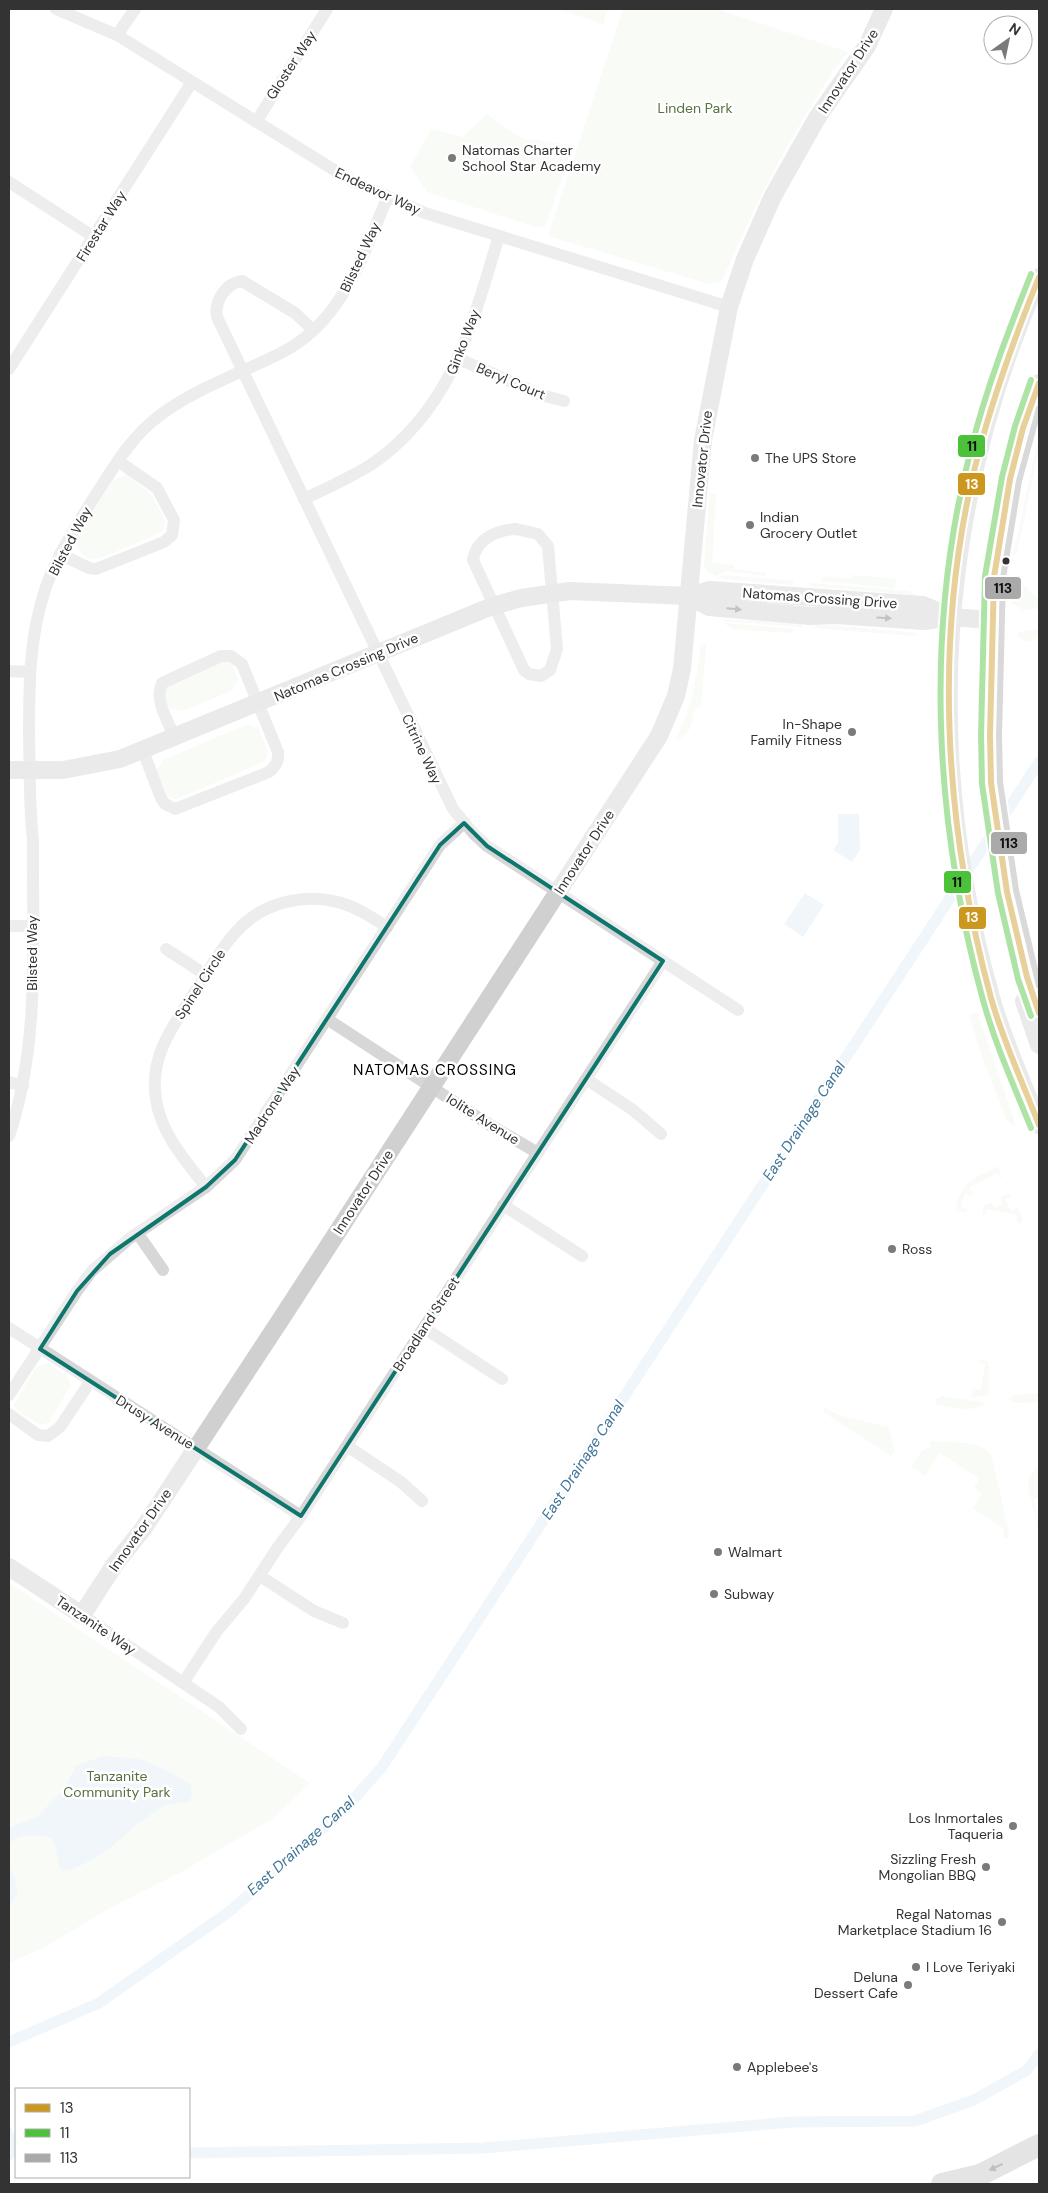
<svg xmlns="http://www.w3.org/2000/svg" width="1048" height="2193" font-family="'DM Sans',sans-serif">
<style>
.green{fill:#f1f5ed}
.water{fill:#ddebf3}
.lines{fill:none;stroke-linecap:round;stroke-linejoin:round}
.canal{stroke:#ddebf3;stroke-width:11}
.street{stroke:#d7d7d7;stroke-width:12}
.secondary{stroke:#d0d0d0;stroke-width:18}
.highway{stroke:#c4c4c4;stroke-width:22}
.bus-1-casing{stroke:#fff;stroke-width:10}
.bus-2-casing{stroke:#fff;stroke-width:10}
.bus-3-casing{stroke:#fff;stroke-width:10}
.bus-1{stroke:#cb971e;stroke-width:6}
.bus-2{stroke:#4bc239;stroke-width:6}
.bus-3{stroke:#aaa;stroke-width:6}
.oneway{fill:#7a7a7a}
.oneway2{fill:#747474}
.marked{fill:none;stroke:#0f766e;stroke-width:4;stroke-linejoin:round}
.poi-dot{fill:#7a7a7a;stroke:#fff;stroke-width:2}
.bus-dot{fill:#333;stroke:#fff;stroke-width:2}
.labels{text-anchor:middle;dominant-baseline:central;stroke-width:5;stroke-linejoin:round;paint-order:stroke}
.street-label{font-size:14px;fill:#333;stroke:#fff}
.park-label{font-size:14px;fill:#56703f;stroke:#fff}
.poi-label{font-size:14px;fill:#333;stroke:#fff;text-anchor:start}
.neighbourhood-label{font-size:15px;letter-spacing:1px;fill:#000;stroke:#fff}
.water-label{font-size:15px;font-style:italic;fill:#3f7597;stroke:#fff}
.line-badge{stroke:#fff;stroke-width:2}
.badge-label{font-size:14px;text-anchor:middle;font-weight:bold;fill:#fff}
.pale-badge-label{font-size:14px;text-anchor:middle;font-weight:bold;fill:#111}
</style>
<rect width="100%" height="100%" fill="#fff"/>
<g class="green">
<path d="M 559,9 L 608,9 L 603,24 Z"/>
<path d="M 623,9 L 717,9 L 848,52 C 831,71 820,92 807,113 C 774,166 747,223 722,281 L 709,284 L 548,236 Z"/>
<path d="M 487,114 L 520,138 L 573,145 L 546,225 L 539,228 L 427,192 L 410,167 L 431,129 L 462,137 Z"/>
<path d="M 1039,435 L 1039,447 L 1017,554 L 1013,556 Z"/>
<path d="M 128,475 L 152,495 L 165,521 L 163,530 C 156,535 102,559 93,559 C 82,559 75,547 77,537 L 113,480 Z"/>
<path d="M 710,493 L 716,494 L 712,563 L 734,565 L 734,569 L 765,573 L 765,576 L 727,571 L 716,576 L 708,573 L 704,565 Z"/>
<path d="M 723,575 L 794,581 L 792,585 L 717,578 Z"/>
<path d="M 852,575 L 896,579 L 895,588 L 822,581 L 823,577 L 851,579 Z"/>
<path d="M 808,583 L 909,591 L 915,595 L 810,586 Z"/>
<path d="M 1020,586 L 1027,587 L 1039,600 L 1039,608 L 1021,611 L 1021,608 L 1012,603 L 1011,597 L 1014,596 Z"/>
<path d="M 721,619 L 801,623 L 803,627 L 723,621 Z"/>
<path d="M 724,623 L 795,629 L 790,633 L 732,629 Z"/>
<path d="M 817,624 L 919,633 L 913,636 L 814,628 Z"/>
<path d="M 1039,629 L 1039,638 L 1027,642 L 1017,636 L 1019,632 Z"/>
<path d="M 701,644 L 706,644 L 701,706 L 694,709 C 692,723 691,735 676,740 C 691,708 697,679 701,644 Z"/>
<path d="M 218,661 L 226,661 L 233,666 L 239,682 L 236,682 L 233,690 L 183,711 L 170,709 L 163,695 L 164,686 Z"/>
<path d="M 248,724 L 255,728 L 257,726 L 259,729 L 268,752 L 265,761 L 184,796 L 175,799 L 168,797 L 157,770 L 163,760 Z"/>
<path d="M 977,1012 L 1015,1123 L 1013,1126 L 1006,1119 L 982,1056 L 969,1015 Z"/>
<path d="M 998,1166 L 1003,1181 L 998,1173 L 970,1187 L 973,1196 L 964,1194 L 961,1207 L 967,1209 L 967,1212 L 959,1211 L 956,1208 C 961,1181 976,1178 998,1166 Z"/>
<path d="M 1010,1193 L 1011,1196 L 1005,1199 L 1011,1211 L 1018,1208 L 1023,1219 L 1021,1223 L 1017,1223 L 1017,1215 L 987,1209 L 985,1215 L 982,1214 L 984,1205 L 992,1203 L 995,1208 L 1003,1204 L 1000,1198 Z"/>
<path d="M 981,1359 L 989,1362 L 989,1395 L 971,1397 L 973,1389 L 981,1390 L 985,1364 L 979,1363 Z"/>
<path d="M 47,1363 L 68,1377 L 71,1385 L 49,1422 L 41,1425 L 18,1411 L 14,1405 L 36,1367 Z"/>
<path d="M 1039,1393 L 1039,1402 L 1017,1403 L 1008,1399 L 1015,1395 Z"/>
<path d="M 942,1396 L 987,1403 C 972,1413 952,1408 935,1404 L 936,1399 Z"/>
<path d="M 825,1408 L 841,1416 L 888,1427 L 895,1451 L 891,1456 L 823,1412 Z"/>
<path d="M 930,1441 C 949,1443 977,1440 991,1453 L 1009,1533 L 1007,1539 L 1003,1536 L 1004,1529 L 973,1508 L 982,1494 L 974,1488 L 979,1479 L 940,1453 L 924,1477 L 917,1469 L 910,1468 L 922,1451 L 930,1447 Z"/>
<path d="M 1039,1464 L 1039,1497 L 1034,1498 L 1039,1533 L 1028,1486 L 1030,1475 Z"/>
<path d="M 9,1583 L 310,1783 L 272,1819 L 183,1871 L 110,1908 L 45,1947 L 9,1963 Z"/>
</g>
<g class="water">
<path d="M 838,814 L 859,814 L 860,850 L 852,862 L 833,850 L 838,843 Z"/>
<path d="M 805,893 L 824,905 L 803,937 L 784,924 Z"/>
<path d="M 103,1756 L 139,1759 L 166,1770 L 191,1785 L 192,1796 L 189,1802 C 181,1803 169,1803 162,1807 C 127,1827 105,1863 62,1871 C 56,1861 58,1849 52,1838 C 38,1835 21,1832 9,1843 L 9,1828 L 37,1817 L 64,1789 L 76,1766 Z"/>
<path d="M 9,1869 L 14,1876 L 18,1893 L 9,1906 Z"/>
<path d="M 9,2124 L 16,2139 L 16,2156 L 9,2162 Z"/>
</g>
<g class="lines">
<g class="canal">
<path d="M 9,2042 L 99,2003 L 230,1911 L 343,1811 L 382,1767 L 1039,762"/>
<path d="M 189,2153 L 483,2148 L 793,2122 L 915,2121 L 974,2100 L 1027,2070 L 1039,2054"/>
</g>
<g class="street">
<path d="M 56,9 L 117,35 L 352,181 L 425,213 L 729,307"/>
<path d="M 117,35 L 135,9"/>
<path d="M 256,122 L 327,9"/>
<path d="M 9,182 L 94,237"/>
<path d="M 312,329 L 295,313 L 242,281 C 226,283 214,301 217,317 L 453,809 L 473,833 L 487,846 L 738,1010"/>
<path d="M 459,359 L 541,395 L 564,401"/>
<path d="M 9,369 L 192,82"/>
<path d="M 304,499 C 327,488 350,478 372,464 C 453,408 472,324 499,236"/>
<path d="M 516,529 L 538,534 L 548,546 L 557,649 L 550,670 L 541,676 L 529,674 L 524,670 L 473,560 C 476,539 497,530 516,529 Z"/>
<path d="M 60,554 L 89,568 L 96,569 L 164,542 L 172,535 L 174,520 L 157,488 L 118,461"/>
<path d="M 9,671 L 29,672"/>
<path d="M 143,751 L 161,798 L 165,804 L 175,809 L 269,772 C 276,766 279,761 278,752 L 242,664 L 231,656 L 221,656 L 162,683 C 154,700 168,721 175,738"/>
<path d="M 9,926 L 32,926"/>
<path d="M 166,949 L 206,975"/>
<path d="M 327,1019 L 485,1122 L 538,1153"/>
<path d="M 586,1079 L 633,1110 L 661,1134"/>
<path d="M 9,1082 L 23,1086"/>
<path d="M 9,1136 C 41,1041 32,938 33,840 C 29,805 30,771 29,736 C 29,685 29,636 46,587 C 58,553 78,523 97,493 C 115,465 132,436 159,416 C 196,388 242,373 283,352 C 342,321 363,256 387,198"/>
<path d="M 206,1187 C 185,1160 161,1134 156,1099 C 149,1058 172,1027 193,995 C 207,974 219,950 236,932 C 263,901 309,891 347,905 C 362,910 374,919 387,927"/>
<path d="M 503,1205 L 582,1256"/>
<path d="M 138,1234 L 163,1270"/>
<path d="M 9,1328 L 301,1516"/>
<path d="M 424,1328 L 502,1379"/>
<path d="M 9,1395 L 77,1291 L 92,1271 L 130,1238 L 206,1187 L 235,1160 L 440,845 L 464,823"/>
<path d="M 9,1414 L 38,1435 L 48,1436 L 60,1427 L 90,1382"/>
<path d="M 347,1446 L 401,1482 L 422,1501"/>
<path d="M 260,1576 L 314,1611 L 343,1623"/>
<path d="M 82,1615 L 219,1707 L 241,1729"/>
<path d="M 183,1683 L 217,1631 L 244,1599 L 278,1547 L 301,1516 L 663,961"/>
</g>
<g class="secondary">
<path d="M 1039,277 C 937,507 922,755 991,997 C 1003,1041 1023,1082 1039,1125"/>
<path d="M 1039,383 L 1023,428 L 1010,479 L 994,577 L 990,735 L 991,783 L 1007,892 L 1027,977 L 1039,1013"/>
<path d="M 688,596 L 709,607 L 810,616 L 836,615 L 924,621 L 951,617 L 991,620"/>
<path d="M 9,770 L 63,770 L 120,759 L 490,607 L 521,598 L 570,591 L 688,596 L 710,590 L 923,605 L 951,617"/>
<path d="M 1024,1001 L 1039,1045"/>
<path d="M 9,1567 L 82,1615 L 115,1564 L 143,1529 L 283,1316 L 659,736 L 676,696 L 682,669 L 703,440 L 729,307 L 745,259 L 773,196 L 817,118 L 867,46 L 884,9"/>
</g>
<path class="highway" d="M 942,2184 L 980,2175 L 1039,2145"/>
<g class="bus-1-casing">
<g id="bus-1">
<path d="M 1039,277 C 1016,334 995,391 979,451 C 932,630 943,821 991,998 C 1003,1041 1023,1083 1039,1125"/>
<path d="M 1039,383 L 1023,428 L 1010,479 L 994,577 L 990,735 L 991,783 L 1007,892 L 1027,977 L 1039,1013"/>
</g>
</g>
<g class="bus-2-casing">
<g id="bus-2">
<path d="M 1031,1016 L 1018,979 L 998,893 L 982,784 L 981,735 L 985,576 L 1002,477 L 1015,426 L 1031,380"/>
<path d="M 1031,1128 C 1014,1086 995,1044 983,1000 C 934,822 924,629 971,449 C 986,389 1008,332 1031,274"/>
</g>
</g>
<g class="bus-3-casing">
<path id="bus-3" d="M 1039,408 L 1019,481 L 1003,578 L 999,735 L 1000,782 L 1016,890 L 1039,986"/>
</g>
<use href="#bus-1" class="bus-1"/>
<use href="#bus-2" class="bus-2"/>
<use href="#bus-3" class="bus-3"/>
</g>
<defs><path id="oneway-solid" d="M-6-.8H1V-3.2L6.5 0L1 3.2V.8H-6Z" transform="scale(1.25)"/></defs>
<g class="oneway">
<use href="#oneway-solid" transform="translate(734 609) rotate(5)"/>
<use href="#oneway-solid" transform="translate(884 618) rotate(4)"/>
</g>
<use class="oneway2" href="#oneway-solid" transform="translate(996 2167) rotate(155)"/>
<path d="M0 0H1048V2193H0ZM 464,823 L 487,846 L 663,961 L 301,1516 L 40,1349 L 77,1291 L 110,1254 L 206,1187 L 235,1160 L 440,845 Z" fill="#fff" fill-opacity=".55" fill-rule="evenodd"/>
<path class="marked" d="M 464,823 L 487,846 L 663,961 L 301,1516 L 40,1349 L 77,1291 L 110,1254 L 206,1187 L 235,1160 L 440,845 Z"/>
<g class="poi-dot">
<circle cx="452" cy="158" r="5"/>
<circle cx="755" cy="458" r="5"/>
<circle cx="750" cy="525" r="5"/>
<circle cx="852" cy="732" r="5"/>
<circle cx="892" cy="1249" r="5"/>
<circle cx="718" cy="1552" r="5"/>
<circle cx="714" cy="1594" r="5"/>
<circle cx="1013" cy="1826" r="5"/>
<circle cx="986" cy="1867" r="5"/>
<circle cx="1002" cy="1922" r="5"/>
<circle cx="916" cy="1967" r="5"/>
<circle cx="908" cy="1985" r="5"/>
<circle cx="737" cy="2067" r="5"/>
</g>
<circle class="bus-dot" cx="1006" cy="561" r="4.5"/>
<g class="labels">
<g class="street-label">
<text transform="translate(291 65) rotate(-57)">Gloster Way</text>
<text transform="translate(848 71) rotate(-57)">Innovator Drive</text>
<text transform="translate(378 191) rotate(25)">Endeavor Way</text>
<text transform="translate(101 226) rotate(-58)">Firestar Way</text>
<text transform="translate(360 257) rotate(-65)">Bilsted Way</text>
<text transform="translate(463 342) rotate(-69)">Ginko Way</text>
<text transform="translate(511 381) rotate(23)">Beryl Court</text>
<text transform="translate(702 459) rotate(-84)">Innovator Drive</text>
<text transform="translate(70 541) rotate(-62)">Bilsted Way</text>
<text transform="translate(820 598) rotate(4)">Natomas Crossing Drive</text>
<text transform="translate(346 667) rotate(-23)">Natomas Crossing Drive</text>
<text transform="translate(422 749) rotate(65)">Citrine Way</text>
<text transform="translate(584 852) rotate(-57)">Innovator Drive</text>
<text transform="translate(32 953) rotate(-90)">Bilsted Way</text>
<text transform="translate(200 984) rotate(-57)">Spinel Circle</text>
<text transform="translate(272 1105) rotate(-57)">Madrone Way</text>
<text transform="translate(483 1119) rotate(32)">Iolite Avenue</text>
<text transform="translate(363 1192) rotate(-57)">Innovator Drive</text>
<text transform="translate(426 1324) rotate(-57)">Broadland Street</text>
<text transform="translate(155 1422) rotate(32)">Drusy Avenue</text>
<text transform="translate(140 1530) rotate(-55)">Innovator Drive</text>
<text transform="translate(96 1625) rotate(34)">Tanzanite Way</text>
</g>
<g class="park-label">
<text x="695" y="108">Linden Park</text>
<text x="117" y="1776">Tanzanite<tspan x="117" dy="16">Community Park</tspan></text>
</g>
<g class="poi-label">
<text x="462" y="150">Natomas Charter<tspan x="462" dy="16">School Star Academy</tspan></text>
<text x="765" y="458">The UPS Store</text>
<text x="760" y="517">Indian<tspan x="760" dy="16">Grocery Outlet</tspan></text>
<text x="842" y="724" text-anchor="end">In-Shape<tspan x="842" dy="16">Family Fitness</tspan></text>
<text x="902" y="1249">Ross</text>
<text x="728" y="1552">Walmart</text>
<text x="724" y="1594">Subway</text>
<text x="1003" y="1818" text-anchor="end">Los Inmortales<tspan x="1003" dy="16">Taqueria</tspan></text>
<text x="976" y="1859" text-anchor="end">Sizzling Fresh<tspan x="976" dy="16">Mongolian BBQ</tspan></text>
<text x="992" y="1914" text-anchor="end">Regal Natomas<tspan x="992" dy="16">Marketplace Stadium 16</tspan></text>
<text x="926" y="1967">I Love Teriyaki</text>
<text x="898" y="1977" text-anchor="end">Deluna<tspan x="898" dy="16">Dessert Cafe</tspan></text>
<text x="747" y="2067">Applebee's</text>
</g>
<g class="neighbourhood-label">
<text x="435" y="1070">NATOMAS CROSSING</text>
</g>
<g class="water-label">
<text transform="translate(804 1121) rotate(-57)">East Drainage Canal</text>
<text transform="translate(583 1460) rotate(-57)">East Drainage Canal</text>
<text transform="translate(301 1846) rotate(-42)">East Drainage Canal</text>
</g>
</g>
<g class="line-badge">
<rect x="957" y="434" width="29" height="24" rx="5" fill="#4bc239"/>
<rect x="957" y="472" width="29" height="24" rx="5" fill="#cb971e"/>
<rect x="984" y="576" width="38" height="24" rx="5" fill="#aaa"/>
<rect x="990" y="831" width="38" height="24" rx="5" fill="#aaa"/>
<rect x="943" y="870" width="29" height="24" rx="5" fill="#4bc239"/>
<rect x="958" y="906" width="29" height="24" rx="5" fill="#cb971e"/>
</g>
<g class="badge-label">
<text x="972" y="489">13</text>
<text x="972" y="922">13</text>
</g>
<g class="pale-badge-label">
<text x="972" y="451">11</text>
<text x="1003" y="593">113</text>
<text x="1009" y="848">113</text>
<text x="957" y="887">11</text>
</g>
<rect width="1048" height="2193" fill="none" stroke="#333333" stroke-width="20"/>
<rect x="15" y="2088" width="175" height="90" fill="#ffffff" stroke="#adadad"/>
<rect x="25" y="2104" width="25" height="8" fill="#cb971e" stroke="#adadad"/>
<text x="60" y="2113" font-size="15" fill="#333333">13</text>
<rect x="25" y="2129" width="25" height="8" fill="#4bc239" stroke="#adadad"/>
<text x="60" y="2138" font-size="15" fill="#333333">11</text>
<rect x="25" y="2154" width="25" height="8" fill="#aaaaaa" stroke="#adadad"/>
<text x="60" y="2163" font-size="15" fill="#333333">113</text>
<g transform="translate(1008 40) rotate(33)"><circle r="24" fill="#ffffff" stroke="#adadad"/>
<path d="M0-4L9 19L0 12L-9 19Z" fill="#7a7a7a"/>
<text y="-8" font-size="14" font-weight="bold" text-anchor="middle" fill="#333333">N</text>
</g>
</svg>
